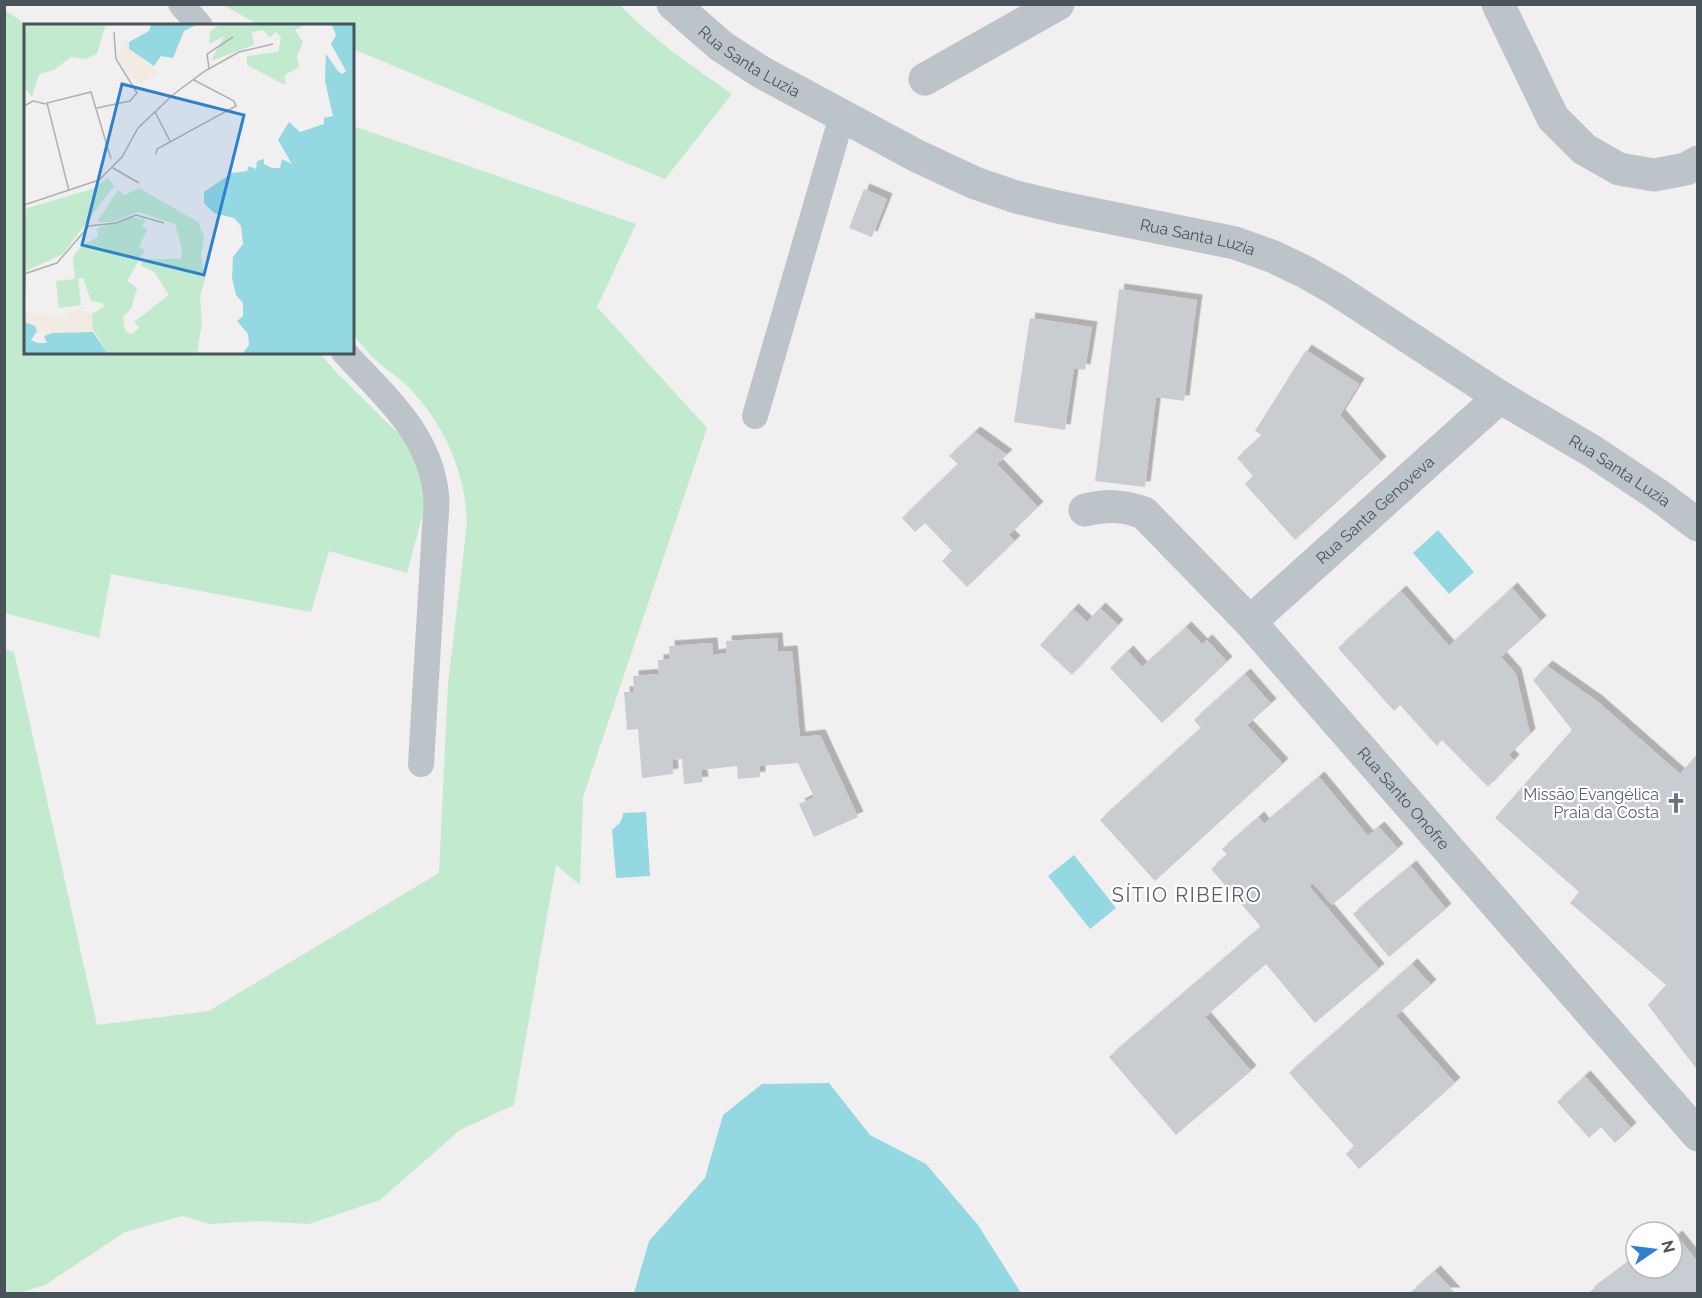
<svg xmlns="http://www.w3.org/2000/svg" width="1702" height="1298" font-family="Raleway,sans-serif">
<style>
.green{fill:#c2eace}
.water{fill:#94d9e2}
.building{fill:#c9cdd1;filter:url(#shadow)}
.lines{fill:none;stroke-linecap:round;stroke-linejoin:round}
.lane{stroke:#bcc4ca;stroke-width:26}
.street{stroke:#bcc4ca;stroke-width:33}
.labels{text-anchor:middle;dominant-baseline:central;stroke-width:4.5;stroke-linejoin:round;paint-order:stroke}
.street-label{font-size:16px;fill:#49545a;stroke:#fff}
.worship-label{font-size:16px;fill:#5b616d;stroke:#fff;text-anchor:end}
.quarter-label{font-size:20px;letter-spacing:1.5px;fill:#5c6063;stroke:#fff}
.inset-road{fill:none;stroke:#aeb1b3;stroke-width:1.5}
.view{fill:#2d81ce;fill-opacity:0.15;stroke:#2d81ce;stroke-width:3}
.inset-edge{fill:none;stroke:#49545a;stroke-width:3}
</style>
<defs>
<filter id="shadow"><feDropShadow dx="5.5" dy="-5.5" stdDeviation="0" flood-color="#0004"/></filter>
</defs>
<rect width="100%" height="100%" fill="#f1efef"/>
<g class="green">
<path d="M 223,5 L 620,5 C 653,40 692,66 732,94 L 665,179 L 353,49 L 352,26 L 259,25 Z"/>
<path d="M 4,9 L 26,25 L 26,352 L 320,353 L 336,372 L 406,441 L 421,470 L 425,506 L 407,573 L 329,551 L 311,612 L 111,574 L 99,638 L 5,613 Z"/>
<path d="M 353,126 L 636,224 L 597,307 L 707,428 L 583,797 L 580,885 L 556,865 L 514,1105 L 460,1130 L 380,1200 L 309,1224 L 258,1221 L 210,1224 L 182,1216 L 125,1232 L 45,1285 L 19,1293 L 5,1293 L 5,649 L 14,652 L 97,1025 L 209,1011 L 439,873 L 448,684 L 467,524 C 466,471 442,418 402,381 C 395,375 387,370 380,364 C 370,355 361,344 353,334 Z"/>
</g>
<g class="water">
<path d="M 1438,530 L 1474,572 L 1449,594 L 1413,553 Z"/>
<path d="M 646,812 L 650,876 L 616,878 L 612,830 C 618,825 623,821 623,813 Z"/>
<path d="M 1074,855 L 1116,908 L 1090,929 L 1048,876 Z"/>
<path d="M 829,1083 L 870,1135 L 926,1164 L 978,1225 L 1021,1293 L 634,1293 L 649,1241 L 705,1178 L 723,1115 L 762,1084 Z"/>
</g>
<g class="building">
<path d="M 864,189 L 887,199 L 872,237 L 849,228 Z"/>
<path d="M 1119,289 L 1197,300 L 1184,401 L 1156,397 L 1145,487 L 1095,481 Z"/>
<path d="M 1030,318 L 1092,327 L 1085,370 L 1074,368 L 1065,430 L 1014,422 Z"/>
<path d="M 1306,350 L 1359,384 L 1340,415 L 1381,462 L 1295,540 L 1245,484 L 1253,476 L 1237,458 L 1262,435 L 1255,431 Z"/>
<path d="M 975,432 L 1007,455 L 997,464 L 1038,507 L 1009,535 L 1015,541 L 967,587 L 942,561 L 952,551 L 925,523 L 915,532 L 902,518 L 958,464 L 949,456 Z"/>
<path d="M 1512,588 L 1541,621 L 1501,657 L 1516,674 L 1530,734 L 1509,755 L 1514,760 L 1488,787 L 1442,740 L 1437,746 L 1400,705 L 1394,711 L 1338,648 L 1401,591 L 1449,646 Z"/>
<path d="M 1100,608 L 1118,625 L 1072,675 L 1040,645 L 1073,609 L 1087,622 Z"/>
<path d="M 1186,627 L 1202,644 L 1207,640 L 1227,662 L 1162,723 L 1110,668 L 1128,651 L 1142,667 Z"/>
<path d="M 777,638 L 778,652 L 792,651 L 800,737 L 820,735 L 858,817 L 814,837 L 799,804 L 814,797 L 798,763 L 760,766 L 760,777 L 738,779 L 737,766 L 701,770 L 703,782 L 684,784 L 682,759 L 672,760 L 673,774 L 642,778 L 638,729 L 627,730 L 624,692 L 634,692 L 633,676 L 659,674 L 658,660 L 670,659 L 669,646 L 712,643 L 713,655 L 727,653 L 726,641 Z"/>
<path d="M 1547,666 L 1597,701 L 1680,774 L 1698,753 L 1698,1071 L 1648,1005 L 1666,985 L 1570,903 L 1579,892 L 1495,818 L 1572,730 L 1533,680 Z"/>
<path d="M 1245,674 L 1271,704 L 1247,725 L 1283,764 L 1155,881 L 1100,820 L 1201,728 L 1194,720 Z"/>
<path d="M 1319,777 L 1368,836 L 1379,827 L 1398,849 L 1332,905 L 1313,883 L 1309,886 L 1379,969 L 1315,1023 L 1266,964 L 1205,1017 L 1251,1071 L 1176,1135 L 1109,1057 L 1261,927 L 1211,869 L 1227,855 L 1222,849 L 1259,817 L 1264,824 Z"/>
<path d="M 1411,866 L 1446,909 L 1389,957 L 1353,914 Z"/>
<path d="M 1412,964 L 1431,985 L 1396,1016 L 1455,1083 L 1359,1169 L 1346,1154 L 1354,1146 L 1289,1073 Z"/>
<path d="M 1585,1076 L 1631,1128 L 1615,1143 L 1601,1127 L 1589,1138 L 1557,1102 Z"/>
<path d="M 1677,1236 L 1698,1262 L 1698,1292 L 1696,1293 L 1588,1293 L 1636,1257 L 1636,1268 L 1672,1268 L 1672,1240 Z"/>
<path d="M 1435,1271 L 1455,1293 L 1410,1293 Z"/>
</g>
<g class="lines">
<g class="lane">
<path d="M 181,4 L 200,26"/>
<path d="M 344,352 C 384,396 429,432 436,494 C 437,505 436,516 435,527 L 421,764"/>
<path d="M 755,416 L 842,116"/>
</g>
<g class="street">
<path id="s1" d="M 673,4 L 721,46 L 761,72 L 917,156 L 975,183 L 1016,197 L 1058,207 L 1235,243 L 1274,257 L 1305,272 L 1335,289 L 1500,397 L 1592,451 L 1658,495 L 1698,525"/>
<path d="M 1498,4 L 1553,118 L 1584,149 L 1619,169 L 1654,175 L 1686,169 L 1698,162"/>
<path d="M 925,79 L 1058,4"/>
<path id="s2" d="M 1085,510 C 1106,505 1123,505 1144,513 L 1250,622 L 1698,1135"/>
<path id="s3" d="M 1250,622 L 1500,397"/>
</g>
</g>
<defs>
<g id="church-bare" transform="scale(1.62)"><path d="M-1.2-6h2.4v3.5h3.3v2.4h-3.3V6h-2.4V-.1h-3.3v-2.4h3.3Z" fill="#6b7280" stroke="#fff" stroke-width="2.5" paint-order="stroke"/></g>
</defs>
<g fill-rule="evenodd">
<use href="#church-bare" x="1676" y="803"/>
</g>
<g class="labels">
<g class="street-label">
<text stroke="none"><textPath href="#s1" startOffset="96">Rua Santa Luzia</textPath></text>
<text stroke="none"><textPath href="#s1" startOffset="582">Rua Santa Luzia</textPath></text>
<text stroke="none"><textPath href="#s1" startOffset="1068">Rua Santa Luzia</textPath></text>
<text stroke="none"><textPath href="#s3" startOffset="168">Rua Santa Genoveva</textPath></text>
<text stroke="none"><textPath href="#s2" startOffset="446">Rua Santo Onofre</textPath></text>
</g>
<g class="worship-label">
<text x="1659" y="794">Missão Evangélica<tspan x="1659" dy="18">Praia da Costa</tspan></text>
</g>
<g class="quarter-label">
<text x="1187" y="895">SÍTIO RIBEIRO</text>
</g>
</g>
<g transform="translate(24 24)">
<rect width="330" height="330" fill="#f1efef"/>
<path d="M 0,1 L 81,1 L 81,3 L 73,30 L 61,35 L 47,33 L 30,46 L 15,50 L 8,73 L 0,62 ZM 194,1 L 280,1 L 271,6 L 279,18 L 273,32 L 275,43 L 261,51 L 261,61 L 223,41 L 223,32 L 254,28 L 257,13 L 252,8 L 246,13 L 239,6 L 228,8 L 230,21 L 187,37 L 200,12 L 185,20 L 186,8 ZM 84,154 L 90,162 L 39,230 L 0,248 L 0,185 L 68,165 ZM 115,164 L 174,198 L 180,213 L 177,232 L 181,255 L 176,272 L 178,299 L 173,329 L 83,329 L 67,302 L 68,290 L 80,283 L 79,279 L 67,277 L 59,254 L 54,255 L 57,281 L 35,284 L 32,257 L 51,255 L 49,233 L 57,222 L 74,213 L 73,204 L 109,193 L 122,196 L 118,202 L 123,206 L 115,223 L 121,226 L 103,257 L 113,264 L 107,285 L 99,292 L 101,306 L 107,311 L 115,304 L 110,298 L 145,271 L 130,248 L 116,241 L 120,235 L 157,235 L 158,225 L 151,200 L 114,188 L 88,198 L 73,198 L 94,166 L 101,171 Z" fill="#c2eace"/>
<path d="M 103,13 L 105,25 L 132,45 L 133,50 L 115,61 L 93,34 ZM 54,286 L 68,289 L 69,308 L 37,308 L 20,312 L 21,308 L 11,308 L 0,298 L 0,287 L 30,294 Z" fill="#f1ebe2"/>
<path d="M 127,1 L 172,1 L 160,7 L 149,34 L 137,32 L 130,42 L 105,25 L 105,18 L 125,7 ZM 308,1 L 330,1 L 330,329 L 219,329 L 225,321 L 224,310 L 213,297 L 219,292 L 219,279 L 212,271 L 208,254 L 209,233 L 219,220 L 217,202 L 210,194 L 190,189 L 180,179 L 180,168 L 208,149 L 223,147 L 225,142 L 232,145 L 233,137 L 240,135 L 240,140 L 248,144 L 256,144 L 258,135 L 268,140 L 254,116 L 265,98 L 276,108 L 300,100 L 300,94 L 309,92 L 301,57 L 302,30 L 314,47 L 318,50 L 322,47 L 307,20 L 312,11 ZM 0,298 L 11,302 L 13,307 L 7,316 L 14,319 L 23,319 L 20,312 L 28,309 L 69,308 L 83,329 L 0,329 Z" fill="#94d9e2"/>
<path class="inset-road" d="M 185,44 L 183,30 L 209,13M 0,82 L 9,77 L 22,80M 73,84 L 106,77 L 113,69 L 92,35 L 90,8M 131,88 L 146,117M 132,130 L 133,125 L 212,82 L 210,77 L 170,56M 89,144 L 115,159M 45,167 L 23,79 L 67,68 L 87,135M 0,181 L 75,156 L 98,133 L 114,104 L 150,70 L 181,47 L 215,28 L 249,20M 0,250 L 33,239 L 65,202 L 92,199 L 112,191 L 140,199M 0,277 L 1,250"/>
<path class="view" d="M 98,60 L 220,91 L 180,251 L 58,221 Z"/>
<rect width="330" height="330" class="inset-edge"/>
</g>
<rect width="1702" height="1298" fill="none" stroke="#49545a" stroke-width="12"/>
<g transform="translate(1654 1250) rotate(76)"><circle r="28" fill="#ffffff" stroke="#b6bbbd" stroke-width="1.5"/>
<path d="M0-4.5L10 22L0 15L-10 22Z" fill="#2d81ce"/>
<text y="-9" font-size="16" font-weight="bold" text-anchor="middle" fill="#49545a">N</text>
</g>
</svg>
